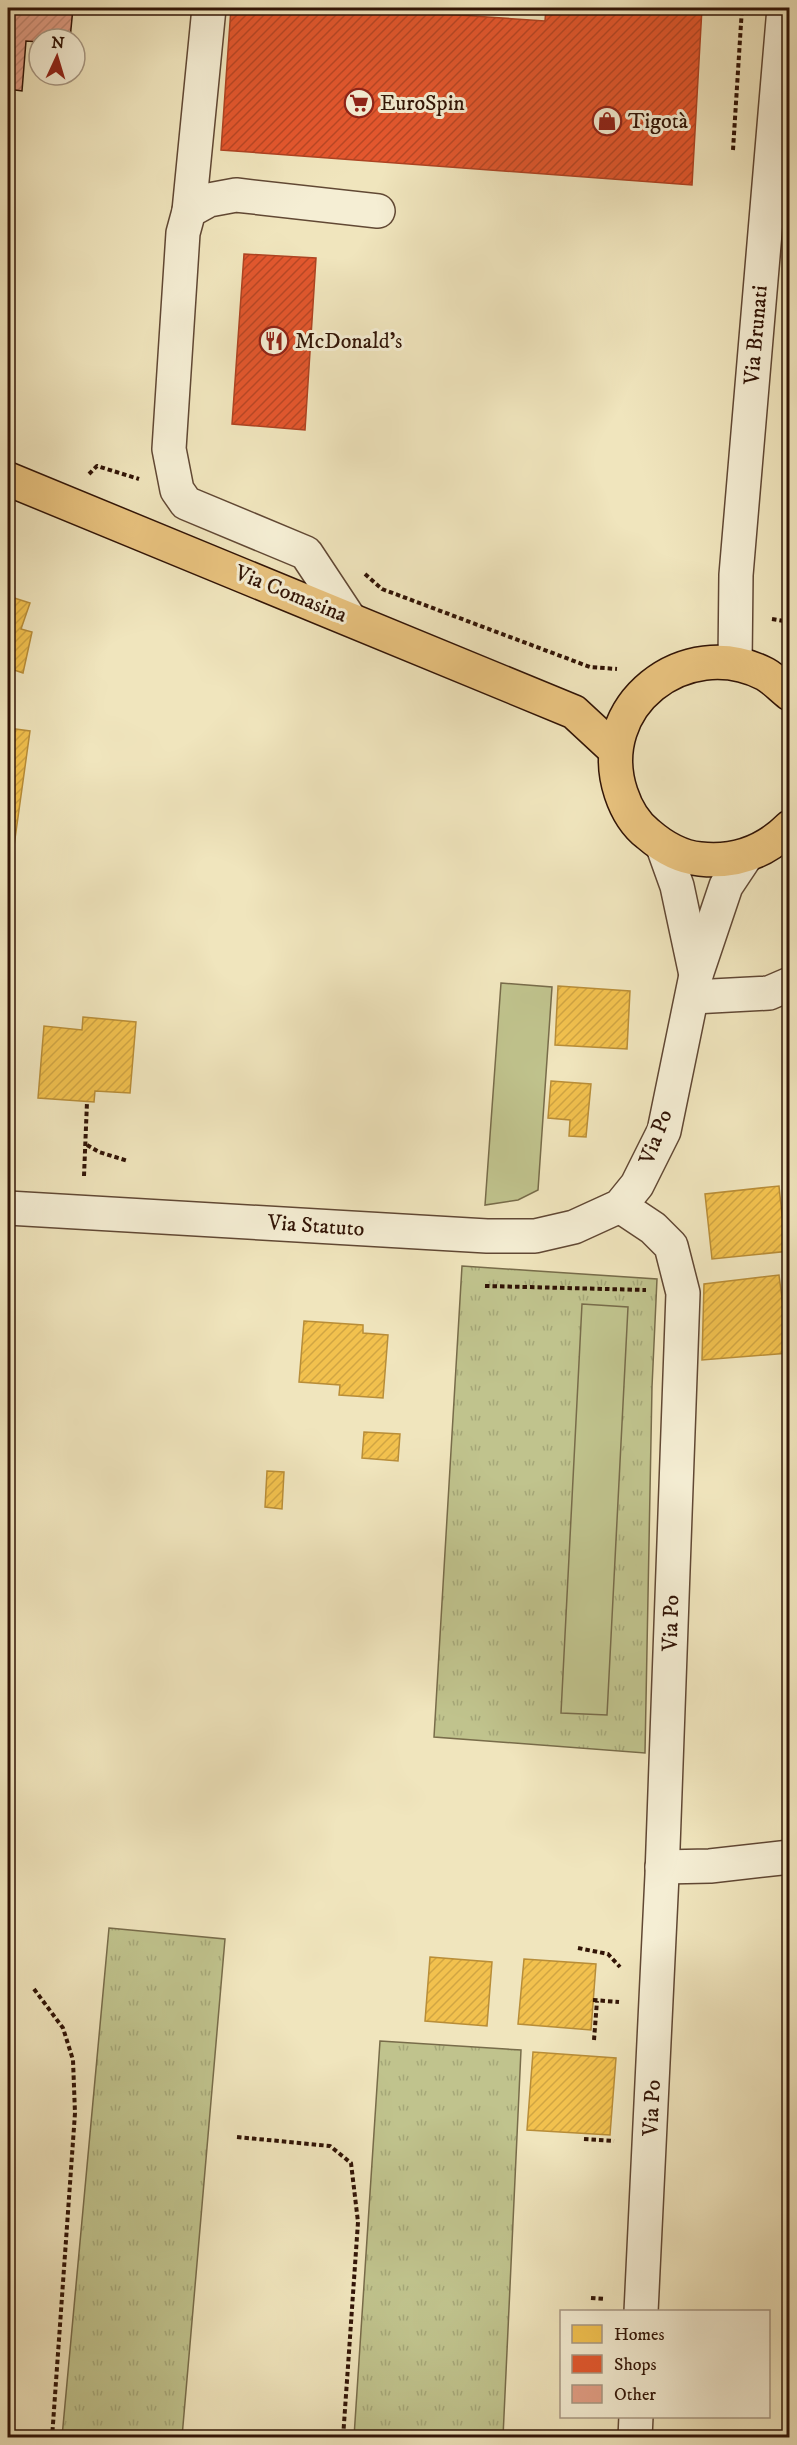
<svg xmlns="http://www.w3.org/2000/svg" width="797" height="2445" font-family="'IM FELL DW Pica',serif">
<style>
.grass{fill:url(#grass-tufts);stroke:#786c4a;stroke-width:1.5}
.green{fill:#c0c38d;stroke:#786c4a;stroke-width:1.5}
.homes{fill:url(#homes-hatch);stroke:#b88d38;stroke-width:1.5}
.shops{fill:url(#shops-hatch);stroke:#ae4322;stroke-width:1.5}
.building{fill:url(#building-hatch);stroke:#311406;stroke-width:1.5}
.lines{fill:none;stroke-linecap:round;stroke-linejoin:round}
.minor-casing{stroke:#614834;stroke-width:36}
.major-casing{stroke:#311406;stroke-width:36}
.path{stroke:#311406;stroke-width:4;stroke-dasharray:4.5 3;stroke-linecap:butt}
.minor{stroke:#f5eed4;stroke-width:33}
.major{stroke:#e8c27e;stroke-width:33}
.labels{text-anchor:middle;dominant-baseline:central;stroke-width:6;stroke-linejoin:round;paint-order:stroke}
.poi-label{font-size:22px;fill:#311406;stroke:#f5eed4;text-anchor:start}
.street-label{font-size:22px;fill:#311406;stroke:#f5eed4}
</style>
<defs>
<pattern id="grass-tufts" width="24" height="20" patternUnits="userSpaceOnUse" patternTransform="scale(1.5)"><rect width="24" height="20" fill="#c0c38d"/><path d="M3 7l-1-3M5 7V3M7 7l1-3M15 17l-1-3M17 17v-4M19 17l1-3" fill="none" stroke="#a5a778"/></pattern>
<pattern id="homes-hatch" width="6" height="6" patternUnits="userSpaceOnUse" patternTransform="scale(1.5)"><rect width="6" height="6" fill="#f2c14e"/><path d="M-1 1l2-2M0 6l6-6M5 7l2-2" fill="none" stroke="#d0a543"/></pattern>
<pattern id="shops-hatch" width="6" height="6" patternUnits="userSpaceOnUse" patternTransform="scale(1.5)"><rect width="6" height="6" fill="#e4572e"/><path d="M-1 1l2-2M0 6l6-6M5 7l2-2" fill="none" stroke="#b94725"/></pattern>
<pattern id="building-hatch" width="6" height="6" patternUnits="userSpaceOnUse" patternTransform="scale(1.5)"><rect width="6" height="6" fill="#e29e85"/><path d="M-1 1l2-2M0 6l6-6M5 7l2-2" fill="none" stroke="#c28771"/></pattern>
</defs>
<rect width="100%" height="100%" fill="#f0e5bd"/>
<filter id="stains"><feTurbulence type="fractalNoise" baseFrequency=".00333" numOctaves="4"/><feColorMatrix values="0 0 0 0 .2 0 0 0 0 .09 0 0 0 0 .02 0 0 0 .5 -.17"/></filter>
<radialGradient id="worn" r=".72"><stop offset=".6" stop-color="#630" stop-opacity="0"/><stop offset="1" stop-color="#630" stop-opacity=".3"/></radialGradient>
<g class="grass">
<path d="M 462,1266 L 657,1279 L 652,1387 L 645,1753 L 434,1737 Z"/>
<path d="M 109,1928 L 225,1939 L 182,2437 L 62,2437 Z"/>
<path d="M 380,2041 L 521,2050 L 503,2437 L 354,2437 Z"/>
</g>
<g class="green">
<path d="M 501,983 L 552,987 L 538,1190 L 518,1200 L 485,1205 Z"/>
<path d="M 582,1304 L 628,1307 L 607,1715 L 561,1713 Z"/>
</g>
<g class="homes">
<path d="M 8,596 L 30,603 L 21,629 L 32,632 L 23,673 L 8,668 Z"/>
<path d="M 8,728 L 30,731 L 8,889 Z"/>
<path d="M 558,986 L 630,991 L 627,1049 L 555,1045 Z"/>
<path d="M 83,1017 L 136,1022 L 130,1093 L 95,1091 L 94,1102 L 38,1098 L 44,1026 L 82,1030 Z"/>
<path d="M 551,1081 L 591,1084 L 586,1137 L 569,1136 L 570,1120 L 548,1118 Z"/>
<path d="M 8,1144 L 12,1145 L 10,1167 L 8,1167 Z"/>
<path d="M 779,1186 L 782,1215 L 790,1215 L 790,1251 L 712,1259 L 705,1194 Z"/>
<path d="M 779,1275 L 789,1353 L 702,1360 L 704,1284 Z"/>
<path d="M 304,1321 L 363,1325 L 363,1333 L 388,1335 L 383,1398 L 339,1395 L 340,1385 L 299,1382 Z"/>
<path d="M 364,1432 L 400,1434 L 398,1461 L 362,1458 Z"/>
<path d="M 267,1471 L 284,1472 L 282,1509 L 265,1507 Z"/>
<path d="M 430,1957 L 492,1962 L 487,2026 L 425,2021 Z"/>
<path d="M 524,1959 L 596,1964 L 591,2030 L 518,2024 Z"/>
<path d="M 533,2052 L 616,2058 L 610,2135 L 527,2130 Z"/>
</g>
<g class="shops">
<path d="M 231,8 L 355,8 L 545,21 L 546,8 L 702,8 L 692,185 L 221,150 Z"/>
<path d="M 244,254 L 316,258 L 305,430 L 232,424 Z"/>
</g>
<path class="building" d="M 8,8 L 73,8 L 70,39 L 39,39 L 39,42 L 26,41 L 22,91 L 8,89 Z"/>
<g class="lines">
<g class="minor-casing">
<g id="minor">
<path d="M 189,211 L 209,8"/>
<path d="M 349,618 L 306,553 L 186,503 L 177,490 L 169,449 L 183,233 L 189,211 L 209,200 L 236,195 L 378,211"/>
<path d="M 735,663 L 736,575 L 784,8"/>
<path d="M 663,847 L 677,886 L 696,975"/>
<path d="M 693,997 L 769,993 L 790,984"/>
<path d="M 620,1206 L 653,1228 L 671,1246 L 683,1293 L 662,1875 L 641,2312"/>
<path d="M 8,1208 L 487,1236 L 535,1236 L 574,1227 L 620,1206 L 637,1185 L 664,1131 L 696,975 L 726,886 L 746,856"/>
<path d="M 662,1867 L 710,1866 L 790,1857"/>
<path d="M 635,2438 L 636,2416"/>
</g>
</g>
<g class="major-casing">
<g id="major">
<path d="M 8,479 L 574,712 L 615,750"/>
<path d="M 790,694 C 782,688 774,679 765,674 C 685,633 592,706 621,793 C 626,808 635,824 648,834 C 663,847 680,857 700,859 C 735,863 765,852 790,827"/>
</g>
</g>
<g class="path">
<path d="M 733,150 L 742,8"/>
<path d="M 89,474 L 97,466 L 139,479"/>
<path d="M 365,574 L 382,589 L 590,667 L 617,669"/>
<path d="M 772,619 L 790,622"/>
<path d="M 87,1145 L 99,1152 L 128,1161"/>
<path d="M 84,1176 L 87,1102"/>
<path d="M 485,1286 L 646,1290"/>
<path d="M 578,1948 L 608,1954 L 620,1967"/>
<path d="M 34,1989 L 63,2028 L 73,2060 L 75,2113 L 52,2438"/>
<path d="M 593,2000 L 619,2002"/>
<path d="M 594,2040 L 597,2001"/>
<path d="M 237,2137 L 330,2146 L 351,2163 L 358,2222 L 343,2438"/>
<path d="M 584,2139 L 614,2141"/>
<path d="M 591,2298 L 605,2299"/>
</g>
<use href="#minor" class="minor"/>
<use href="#major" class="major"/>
</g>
<defs>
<g id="supermarket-ring" transform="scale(1.5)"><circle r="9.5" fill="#f5eed4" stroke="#8f2418" stroke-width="1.5"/><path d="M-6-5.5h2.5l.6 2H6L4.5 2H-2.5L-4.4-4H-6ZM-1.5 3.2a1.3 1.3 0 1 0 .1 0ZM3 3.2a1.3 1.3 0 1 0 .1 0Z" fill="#8f2418"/></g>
<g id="shop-ring" transform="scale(1.5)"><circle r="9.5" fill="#f5eed4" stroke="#8f2418" stroke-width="1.5"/><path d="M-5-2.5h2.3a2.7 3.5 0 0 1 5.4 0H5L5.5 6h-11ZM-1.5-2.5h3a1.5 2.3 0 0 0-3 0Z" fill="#8f2418"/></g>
<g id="restaurant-ring" transform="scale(1.5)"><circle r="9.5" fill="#f5eed4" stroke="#8f2418" stroke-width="1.5"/><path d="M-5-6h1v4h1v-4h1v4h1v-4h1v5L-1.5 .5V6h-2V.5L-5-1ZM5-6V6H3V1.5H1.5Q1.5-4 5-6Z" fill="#8f2418"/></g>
</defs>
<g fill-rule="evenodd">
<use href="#supermarket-ring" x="359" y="103"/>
<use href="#shop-ring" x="607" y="121"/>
<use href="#restaurant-ring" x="274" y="341"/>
</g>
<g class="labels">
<g class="poi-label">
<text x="380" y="103">EuroSpin</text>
<text x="628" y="121">Tigotà</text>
<text x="295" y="341">McDonald's</text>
</g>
<g class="street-label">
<text transform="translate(756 335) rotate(-85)">Via Brunati</text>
<text transform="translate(291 594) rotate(22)">Via Comasina</text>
<text transform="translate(656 1137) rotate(-69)">Via Po</text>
<text transform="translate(316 1226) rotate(4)">Via Statuto</text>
<text transform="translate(671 1623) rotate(-88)">Via Po</text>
<text transform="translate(652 2108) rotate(-87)">Via Po</text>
</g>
</g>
<rect width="797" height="2445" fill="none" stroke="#f0e5bd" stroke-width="30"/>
<rect x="9" y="9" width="779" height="2427" fill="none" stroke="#311406" stroke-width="3"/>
<rect x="15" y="15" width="767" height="2415" fill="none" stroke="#311406" stroke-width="1.5"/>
<rect x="560" y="2310" width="210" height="108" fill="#f5eed4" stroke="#a79782" stroke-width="1.5"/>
<rect x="572" y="2325" width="30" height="18" fill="#f2c14e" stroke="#a79782" stroke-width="1.5"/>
<text x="614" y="2340" font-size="18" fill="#311406">Homes</text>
<rect x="572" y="2355" width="30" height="18" fill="#e4572e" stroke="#a79782" stroke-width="1.5"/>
<text x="614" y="2370" font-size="18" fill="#311406">Shops</text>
<rect x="572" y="2385" width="30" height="18" fill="#e29e85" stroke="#a79782" stroke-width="1.5"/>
<text x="614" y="2400" font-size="18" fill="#311406">Other</text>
<g transform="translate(57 57) rotate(4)"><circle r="28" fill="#f5eed4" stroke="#a79782" stroke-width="1.5"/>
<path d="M0-4.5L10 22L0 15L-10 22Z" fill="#8f2418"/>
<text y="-9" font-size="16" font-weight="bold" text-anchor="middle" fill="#311406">N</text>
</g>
<rect width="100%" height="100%" filter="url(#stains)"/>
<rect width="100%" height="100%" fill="url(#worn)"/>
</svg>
